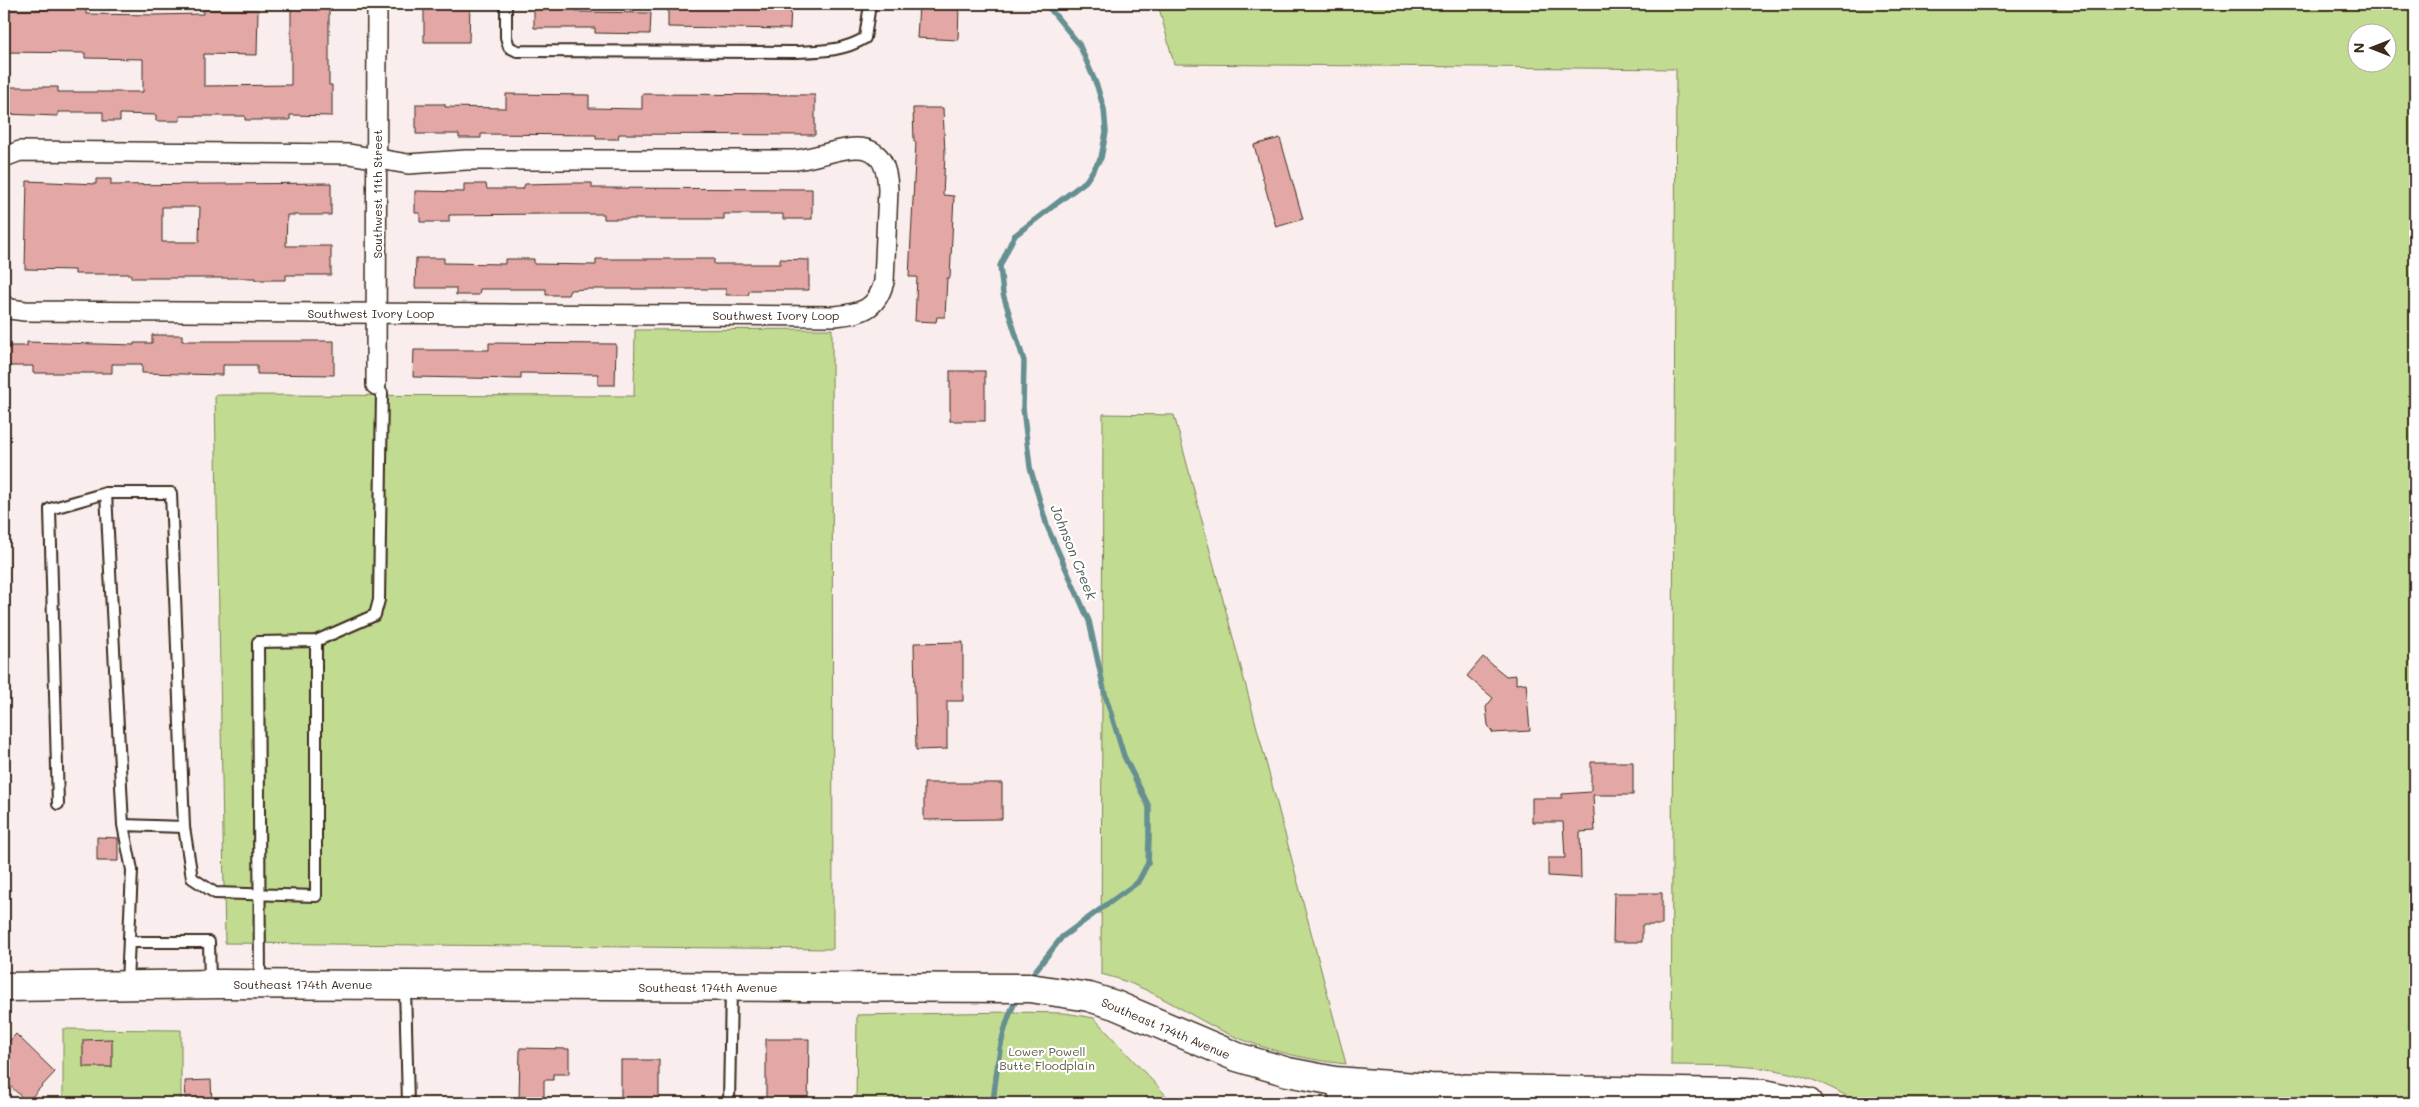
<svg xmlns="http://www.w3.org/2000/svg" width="2419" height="1107" font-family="Mali,sans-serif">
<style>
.green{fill:#c1db91;stroke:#7e8258;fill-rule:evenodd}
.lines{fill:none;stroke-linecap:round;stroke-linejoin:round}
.stream{stroke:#668f91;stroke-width:5.5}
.building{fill:#e3a8a6;stroke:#3b2a1e;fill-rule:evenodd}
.service-casing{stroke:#3b2a1e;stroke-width:14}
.minor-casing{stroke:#3b2a1e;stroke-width:22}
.primary-casing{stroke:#3b2a1e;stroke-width:31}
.service{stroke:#fff;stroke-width:10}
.minor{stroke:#fff;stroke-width:19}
.primary{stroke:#fff;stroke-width:28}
.labels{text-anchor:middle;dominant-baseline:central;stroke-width:4.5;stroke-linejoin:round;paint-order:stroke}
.street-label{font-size:12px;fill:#3b2a1e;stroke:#fff}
.park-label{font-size:12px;fill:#5c563b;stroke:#fff}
.water-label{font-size:14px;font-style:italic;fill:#505c58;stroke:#fff}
</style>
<rect width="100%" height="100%" fill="#f9eeed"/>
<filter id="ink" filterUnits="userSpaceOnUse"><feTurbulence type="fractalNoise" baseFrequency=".02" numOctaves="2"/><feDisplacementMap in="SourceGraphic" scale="10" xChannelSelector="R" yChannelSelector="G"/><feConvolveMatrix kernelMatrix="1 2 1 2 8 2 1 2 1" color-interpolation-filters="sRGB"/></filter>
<g filter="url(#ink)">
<g class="green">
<path d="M 1158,4 L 2415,4 L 2415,1103 L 1858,1103 C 1795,1062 1743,1066 1671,1065 L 1676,69 L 1174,64 ZM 2356,32 L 2386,32 L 2386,62 L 2356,62 Z"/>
<path d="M 832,329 L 833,949 L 225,943 L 215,395 L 634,396 L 635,330 Z"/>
<path d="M 1103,414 L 1174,415 L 1346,1064 C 1300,1059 1256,1048 1214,1027 C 1176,1007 1144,984 1101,974 Z"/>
<path d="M 1009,1012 L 1065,1013 L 1094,1018 L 1173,1103 L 856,1103 L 857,1015 Z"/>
<path d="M 63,1029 L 181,1030 L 181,1103 L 63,1103 Z"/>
</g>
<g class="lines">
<g class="stream">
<path d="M 1028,980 L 1062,937 L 1138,882 L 1148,863 L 1149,839 L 1149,807 L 1124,756 L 1105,694 L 1089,621 L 1047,526 L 1030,467 L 1023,408 L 1024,361 L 1003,294 L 1000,266 L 1014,236 L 1086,181 L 1101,158 L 1106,132 L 1104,109 L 1097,86 L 1079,44 L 1046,4"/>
<path d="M 993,1103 C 997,1069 1000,1027 1018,997"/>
</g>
</g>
<g class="building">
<path d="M 291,4 L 329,4 L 329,85 L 332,85 L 332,116 L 290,115 L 290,120 L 245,120 L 245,116 L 180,116 L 180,121 L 156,121 L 156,115 L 120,114 L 120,121 L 103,121 L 103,112 L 58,112 L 58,116 L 4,114 L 4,87 L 58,87 L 58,92 L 143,92 L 143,59 L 85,58 L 85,53 L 4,52 L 4,10 L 86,9 L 86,14 L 154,15 L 203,14 L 203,10 L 258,10 L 257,55 L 204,54 L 204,86 L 291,85 Z"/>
<path d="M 424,4 L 470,4 L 469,42 L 424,42 Z"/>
<path d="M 534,4 L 577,4 L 577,12 L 651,13 L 650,34 L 595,33 L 595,28 L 534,28 Z"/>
<path d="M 668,4 L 791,4 L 790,29 L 668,27 Z"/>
<path d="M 919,4 L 959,4 L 958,40 L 917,38 Z"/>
<path d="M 506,94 L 589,95 L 589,108 L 642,109 L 642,94 L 815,95 L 815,135 L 619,134 L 618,139 L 596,139 L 596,135 L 481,134 L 481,138 L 459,138 L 459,134 L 416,134 L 416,104 L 445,104 L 445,107 L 506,108 Z"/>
<path d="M 913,108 L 943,108 L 945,154 L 943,195 L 954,196 L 950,278 L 947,278 L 945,317 L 937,317 L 936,322 L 915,321 L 917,277 L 909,277 L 916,142 L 914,142 Z"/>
<path d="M 1280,138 L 1303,219 L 1276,227 L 1254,145 Z"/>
<path d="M 96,179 L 111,179 L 111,185 L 331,183 L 331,215 L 287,215 L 286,246 L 331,246 L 331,275 L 286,275 L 286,280 L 255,280 L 255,278 L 131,278 L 131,274 L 75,274 L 75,270 L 25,269 L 27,181 L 96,184 ZM 162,207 L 200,207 L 199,242 L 162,242 Z"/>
<path d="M 570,183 L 592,183 L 592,188 L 812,189 L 812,219 L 783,219 L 783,214 L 724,214 L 724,219 L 604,219 L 604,214 L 546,214 L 449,215 L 449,222 L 420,222 L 420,213 L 415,213 L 415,191 L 464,192 L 464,184 L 486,184 L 487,189 L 523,189 L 525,184 Z"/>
<path d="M 416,258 L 444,258 L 444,263 L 505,264 L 505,259 L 534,259 L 534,264 L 596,265 L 596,259 L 714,259 L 714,264 L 780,264 L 780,259 L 809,260 L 809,290 L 750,290 L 748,295 L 726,295 L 726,289 L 586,289 L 570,290 L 568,295 L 546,295 L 546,289 L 480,289 L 479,295 L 456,295 L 456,288 L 415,288 Z"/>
<path d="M 152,335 L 182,335 L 182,341 L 334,341 L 334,375 L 257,374 L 257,365 L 223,365 L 223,375 L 142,373 L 142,364 L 112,364 L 112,373 L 33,373 L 33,366 L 4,366 L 4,346 L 27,346 L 27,342 L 134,345 L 134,343 L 152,343 Z"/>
<path d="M 489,343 L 616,344 L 615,385 L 598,385 L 598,374 L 521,373 L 521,379 L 413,377 L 414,350 L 489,350 Z"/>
<rect x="950" y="371" width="35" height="50"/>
<path d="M 963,642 L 963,701 L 947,701 L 947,749 L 916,750 L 914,643 Z"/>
<path d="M 1483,657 L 1506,676 L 1516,675 L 1516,684 L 1526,683 L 1530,731 L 1493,733 L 1488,725 L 1486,707 L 1493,698 L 1467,676 Z"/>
<path d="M 1591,762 L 1633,762 L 1633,795 L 1593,795 L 1595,831 L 1580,832 L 1581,878 L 1548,876 L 1548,858 L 1565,858 L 1563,822 L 1532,822 L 1532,798 L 1562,798 L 1562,794 L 1591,792 Z"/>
<path d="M 924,783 L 1002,783 L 1002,819 L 924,820 Z"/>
<path d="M 97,837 L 118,838 L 118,861 L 97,861 Z"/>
<path d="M 1614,893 L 1662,893 L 1662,925 L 1642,925 L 1642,942 L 1613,942 Z"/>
<path d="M 16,1034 L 55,1072 L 27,1102 L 4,1080 L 4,1047 Z"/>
<path d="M 112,1039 L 112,1067 L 83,1067 L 83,1040 Z"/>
<path d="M 766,1039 L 809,1039 L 808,1103 L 766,1103 Z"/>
<path d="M 520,1048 L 569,1049 L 569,1074 L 553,1074 L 553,1080 L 544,1080 L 544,1103 L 519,1103 Z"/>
<rect x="621" y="1060" width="38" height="43"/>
<path d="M 211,1080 L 212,1103 L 186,1103 L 185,1081 Z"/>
</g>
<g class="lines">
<g class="service-casing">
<g id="service">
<path d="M 506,4 L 506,37 L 509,47 L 517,51 L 793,52 C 818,51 842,52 865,38 L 870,4"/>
<path d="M 58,804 L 50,509 L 106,493"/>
<path d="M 123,825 L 184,827 L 171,493 L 106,493 L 123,825 L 132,870 L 127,984"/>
<path d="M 184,827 L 192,878 L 215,893 L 316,896 L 316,641"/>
<path d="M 129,942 L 209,942 L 210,983"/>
<path d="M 260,983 L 258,642 L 316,641 L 375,615 L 379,600 L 382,393 L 376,385"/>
<path d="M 405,987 L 408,1103"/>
<path d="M 729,1103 L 731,988"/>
</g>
</g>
<g class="minor-casing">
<g id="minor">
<path d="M 4,157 L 20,151 L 349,154 L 408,164 L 466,160 L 795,160 C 834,156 886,122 888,190 L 884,282 C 876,310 862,313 835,316 L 25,311 L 10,309 L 4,305"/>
<path d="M 376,385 L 377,4"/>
<path d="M 1335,1081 L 1341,1103"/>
</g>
</g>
<g class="primary-casing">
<path id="primary" d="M 4,987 L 221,984 L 1030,988 L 1089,997 L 1115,1005 L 1237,1057 L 1288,1072 L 1335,1081 L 1430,1088 L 1741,1093 L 1764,1094 L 1808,1103"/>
</g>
<use href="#service" class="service"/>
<use href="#minor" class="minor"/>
<use href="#primary" class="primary"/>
</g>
</g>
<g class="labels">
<g class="street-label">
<text transform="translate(377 194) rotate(-90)">Southwest 11th Street</text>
<text x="371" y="313">Southwest Ivory Loop</text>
<text x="776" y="315">Southwest Ivory Loop</text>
<text x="303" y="984">Southeast 174th Avenue</text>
<text x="708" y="987">Southeast 174th Avenue</text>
<text transform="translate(1166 1028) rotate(23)">Southeast 174th Avenue</text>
</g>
<g class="park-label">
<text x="1047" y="1051">Lower Powell<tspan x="1047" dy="14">Butte Floodplain</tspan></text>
</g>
<g class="water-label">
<text transform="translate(1074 552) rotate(68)">Johnson Creek</text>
</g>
</g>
<rect width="2419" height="1107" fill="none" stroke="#fff" stroke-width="20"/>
<rect x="10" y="10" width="2399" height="1087" fill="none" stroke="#3b2a1e" stroke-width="2" filter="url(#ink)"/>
<g transform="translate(2372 48) rotate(270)"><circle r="24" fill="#ffffff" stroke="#b1aaa5"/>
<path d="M0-4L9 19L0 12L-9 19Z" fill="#3b2a1e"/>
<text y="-8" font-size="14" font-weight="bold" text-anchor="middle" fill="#3b2a1e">N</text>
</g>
</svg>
